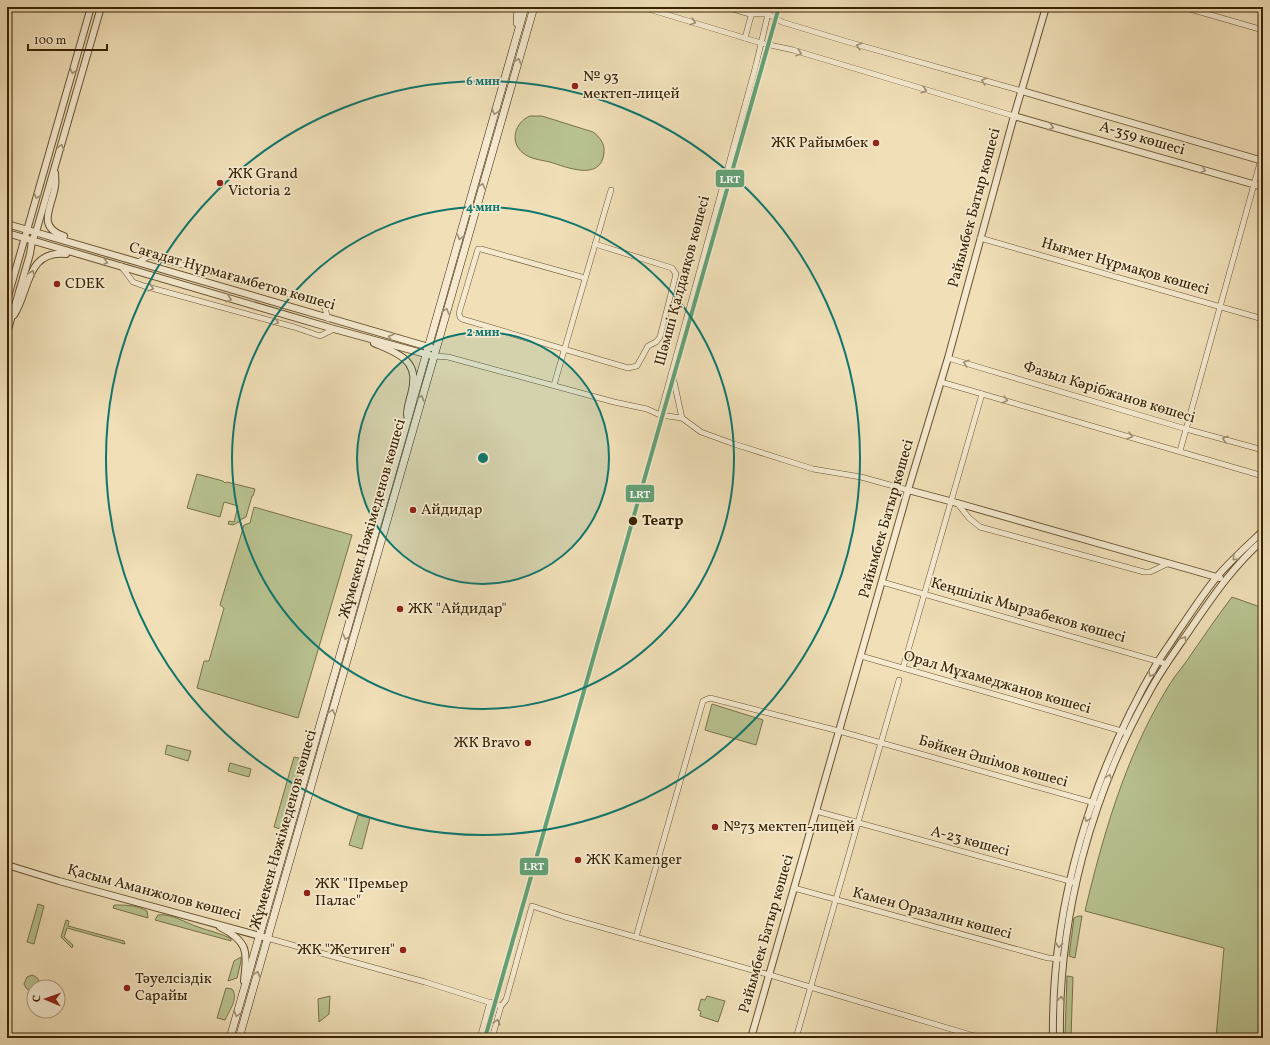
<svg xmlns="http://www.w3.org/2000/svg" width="1270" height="1045" font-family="Vollkorn,serif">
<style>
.green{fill:#b8c28f;stroke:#787248}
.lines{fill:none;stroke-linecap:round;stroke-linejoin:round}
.minor-casing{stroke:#67522f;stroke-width:6}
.tertiary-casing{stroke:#67522f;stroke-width:8}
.secondary-casing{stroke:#392302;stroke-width:8}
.minor{stroke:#f5ead0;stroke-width:5}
.tertiary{stroke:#f5ead0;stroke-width:6}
.secondary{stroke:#f5ead0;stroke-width:7}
.rail-1-casing{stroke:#f5ead0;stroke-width:7}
.rail-1{stroke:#63a276;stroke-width:4}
.oneway{stroke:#a09073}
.ring{fill:none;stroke:#0f766e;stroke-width:2}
.poi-dot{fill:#8f2418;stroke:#f5ead0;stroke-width:1.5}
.stop-dot{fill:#392302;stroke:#f5ead0;stroke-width:1.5}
.labels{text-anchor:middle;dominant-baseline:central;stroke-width:3.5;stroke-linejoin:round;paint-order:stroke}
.poi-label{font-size:15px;fill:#392302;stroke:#f5ead0;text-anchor:start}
.street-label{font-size:15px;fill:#392302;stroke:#f5ead0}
.stop-label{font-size:15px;font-weight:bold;fill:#392302;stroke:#f5ead0;text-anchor:start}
.centre{fill:#0f766e;stroke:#f5ead0;stroke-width:2}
.ring-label{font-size:12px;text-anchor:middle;font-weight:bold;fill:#0f766e;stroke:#f5ead0;stroke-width:3.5;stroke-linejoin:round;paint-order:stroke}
.line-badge{stroke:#f5ead0;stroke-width:1.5}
.badge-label{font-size:11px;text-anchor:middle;font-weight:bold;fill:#fff}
</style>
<rect width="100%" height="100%" fill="#f0dfb7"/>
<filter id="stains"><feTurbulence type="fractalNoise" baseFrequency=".005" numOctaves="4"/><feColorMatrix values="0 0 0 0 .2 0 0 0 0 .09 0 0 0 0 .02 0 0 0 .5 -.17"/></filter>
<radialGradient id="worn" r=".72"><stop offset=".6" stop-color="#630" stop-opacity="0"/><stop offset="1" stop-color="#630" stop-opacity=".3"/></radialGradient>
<g class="green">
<path d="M 530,116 L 542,116 L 593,132 C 600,137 605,144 604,153 C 601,182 566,167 550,162 C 541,160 530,159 523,153 C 509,142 515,122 530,116 Z"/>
<path d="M 197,474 L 223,481 L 225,483 L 227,482 L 255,489 L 253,496 L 252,496 L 246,517 L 240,520 L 239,522 L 233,525 L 228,524 L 229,521 L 234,522 L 238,506 L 224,502 L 220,517 L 187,508 Z"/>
<path d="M 254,507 L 352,535 L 298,718 L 197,688 L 204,661 L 209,661 L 224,608 L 220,605 L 244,525 L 250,523 Z"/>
<path d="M 1232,597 L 1263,608 L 1263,1038 L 1216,1038 L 1224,948 L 1085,911 C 1103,835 1125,759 1165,692 C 1171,681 1179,671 1186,662 C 1201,640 1216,618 1232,597 Z"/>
<path d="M 712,704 L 763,720 L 756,745 L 705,730 Z"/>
<path d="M 167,745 L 191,751 L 188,761 L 165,754 Z"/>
<path d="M 294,757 L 303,759 L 283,827 L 280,829 L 274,827 Z"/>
<path d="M 230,763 L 251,769 L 249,777 L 228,771 Z"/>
<path d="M 358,815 L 370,818 L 362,849 L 349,845 Z"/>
<path d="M 38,904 L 44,906 L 34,944 L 27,942 Z"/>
<path d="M 114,905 C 125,905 137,905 147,911 L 148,918 L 113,908 Z"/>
<path d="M 158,915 C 171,913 186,923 198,927 C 209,931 221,933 231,939 L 231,941 L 155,920 Z"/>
<path d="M 1079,916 L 1082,916 L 1075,958 L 1069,956 L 1074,918 Z"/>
<path d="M 66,920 L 69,921 L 68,926 L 124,941 L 125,944 L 67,928 L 64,937 L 73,945 L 72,948 L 61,937 Z"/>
<path d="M 241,957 L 241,961 L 237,978 L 228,981 L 234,961 Z"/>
<path d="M 32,975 C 38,977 41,981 38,987 L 34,987 L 34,990 L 30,991 L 26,988 L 24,984 L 27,977 Z"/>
<path d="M 1067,976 L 1073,977 L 1071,1038 L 1065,1038 Z"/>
<path d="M 226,988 L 232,989 C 239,998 229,1011 225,1020 L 217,1018 Z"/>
<path d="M 330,996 L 329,1014 L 319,1022 L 318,999 Z"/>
<path d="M 707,996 L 725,1001 L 718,1022 L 700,1016 L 701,1011 L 698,1010 L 701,999 L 705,1000 Z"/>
</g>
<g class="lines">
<g class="minor-casing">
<g id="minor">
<path d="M 642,7 L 761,43 L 793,50 L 1014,116"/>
<path d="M 726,7 L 750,14 L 751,16 L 745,38"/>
<path d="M 1183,7 L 1263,30"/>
<path d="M 750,14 L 768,14 L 770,7"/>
<path d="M 980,238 L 1263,319"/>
<path d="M 138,262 L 149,256 L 320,302 L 325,308 L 328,319"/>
<path d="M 121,266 L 133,282 L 144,286 L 294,327 L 320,336 L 334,329"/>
<path d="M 585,278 L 481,249 L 478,249 L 459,313 L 460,317 L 462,319 L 628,368 L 637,366 L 648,346 L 656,342 L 660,337 L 676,274 L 672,268 L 595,244"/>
<path d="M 433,356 L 448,357 L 614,402 L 647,409 L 660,415 L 682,418 L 701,432 L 734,444 L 813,469 L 861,477 L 908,490"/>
<path d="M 948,358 L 1186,429 L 1263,450"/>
<path d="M 672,372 L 682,418"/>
<path d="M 941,382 L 1263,476"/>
<path d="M 554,385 L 611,190"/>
<path d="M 660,415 L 756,65 L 768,14 L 782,22 L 848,42 L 1022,91"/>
<path d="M 1180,451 L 1263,152"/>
<path d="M 957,503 L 969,518 L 980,527 L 1144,572 L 1150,572 L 1169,563"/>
<path d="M 882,582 L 1167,664"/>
<path d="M 861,656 L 1125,732"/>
<path d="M 903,668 L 982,394"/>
<path d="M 816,811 L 1073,882"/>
<path d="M 794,888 L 1048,958 L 1063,959"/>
<path d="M 636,937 L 703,701 L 710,698 L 839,731 L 1095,803"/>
<path d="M 267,938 L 425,982 L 501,1006"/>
<path d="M 480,1038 L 490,1002"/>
<path d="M 492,1038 L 501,1006 L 506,1000 L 532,906 L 565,917 L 770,975 L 981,1038"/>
<path d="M 796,1038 L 899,680"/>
</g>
</g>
<g class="tertiary-casing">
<g id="tertiary">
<path d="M 1022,91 L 1263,161"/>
<path d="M 1014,116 L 1263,187"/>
<path d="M 55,173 C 55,177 56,182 55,186 C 53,205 35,227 64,236"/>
<path d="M 7,224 L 432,348"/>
<path d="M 7,233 L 334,329 L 433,356"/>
<path d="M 7,300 L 91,7"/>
<path d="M 14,315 C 30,290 26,250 66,254"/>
<path d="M 7,333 L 30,254 L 32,241 L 36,232 L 101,7"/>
<path d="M 374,343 C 392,351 417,358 413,384 C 412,395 407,404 407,415"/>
<path d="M 908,490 L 957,503 L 1220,578"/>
<path d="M 7,865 L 59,881 L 267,938"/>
<path d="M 220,927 C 249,942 247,951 244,981"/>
<path d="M 751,1038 L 908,490 L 948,358 L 1014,116 L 1046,7"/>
<path d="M 1053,1038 C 1051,906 1091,776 1157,663 C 1164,652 1172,641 1179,630 C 1191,613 1202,595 1216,578 C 1230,561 1247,546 1263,531"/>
<path d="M 1060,1038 C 1058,917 1091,794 1151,689 C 1162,669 1176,650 1189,631 C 1211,599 1233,566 1263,540"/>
</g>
</g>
<g class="secondary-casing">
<g id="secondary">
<path d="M 517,23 L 518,7"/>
<path d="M 230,1038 L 406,425 L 525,7"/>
<path d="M 239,1038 L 534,7"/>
</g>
</g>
<use href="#minor" class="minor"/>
<use href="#tertiary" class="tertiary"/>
<use href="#secondary" class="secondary"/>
<g class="rail-1-casing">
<path id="rail-1" d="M 485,1038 L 779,7"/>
</g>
<use href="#rail-1" class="rail-1"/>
</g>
<defs><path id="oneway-chevron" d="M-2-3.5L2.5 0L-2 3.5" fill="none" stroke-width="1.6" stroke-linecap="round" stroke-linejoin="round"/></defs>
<g class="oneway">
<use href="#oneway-chevron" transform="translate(693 22) rotate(17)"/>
<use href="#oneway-chevron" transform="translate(859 46) rotate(-164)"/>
<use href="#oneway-chevron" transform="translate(799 53) rotate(19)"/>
<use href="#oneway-chevron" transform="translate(518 61) rotate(-74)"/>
<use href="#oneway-chevron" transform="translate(73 71) rotate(106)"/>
<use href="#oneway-chevron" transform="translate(984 81) rotate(-164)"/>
<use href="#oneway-chevron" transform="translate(924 90) rotate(16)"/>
<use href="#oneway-chevron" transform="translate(495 112) rotate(106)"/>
<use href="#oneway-chevron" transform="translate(1051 127) rotate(16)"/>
<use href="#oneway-chevron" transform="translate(61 147) rotate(-73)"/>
<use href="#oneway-chevron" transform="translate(1203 170) rotate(16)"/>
<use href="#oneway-chevron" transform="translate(482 186) rotate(-74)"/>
<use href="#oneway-chevron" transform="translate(37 196) rotate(106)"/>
<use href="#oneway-chevron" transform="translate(460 237) rotate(106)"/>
<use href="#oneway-chevron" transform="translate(105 262) rotate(15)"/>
<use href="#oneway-chevron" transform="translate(32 273) rotate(-67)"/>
<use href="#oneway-chevron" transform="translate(151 288) rotate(15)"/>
<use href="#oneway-chevron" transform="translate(229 299) rotate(16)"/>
<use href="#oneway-chevron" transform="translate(446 311) rotate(-74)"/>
<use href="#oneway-chevron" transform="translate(276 322) rotate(15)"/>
<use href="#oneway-chevron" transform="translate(391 337) rotate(-164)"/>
<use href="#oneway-chevron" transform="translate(966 363) rotate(-163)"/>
<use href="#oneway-chevron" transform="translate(421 398) rotate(-74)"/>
<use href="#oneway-chevron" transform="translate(1005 400) rotate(16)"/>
<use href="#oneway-chevron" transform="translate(1130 436) rotate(16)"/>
<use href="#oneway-chevron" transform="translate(1225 439) rotate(-165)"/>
<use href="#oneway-chevron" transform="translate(1235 558) rotate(134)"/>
<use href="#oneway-chevron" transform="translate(346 637) rotate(106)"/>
<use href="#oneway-chevron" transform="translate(1184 639) rotate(-56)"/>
<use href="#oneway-chevron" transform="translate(1151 674) rotate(119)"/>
<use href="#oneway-chevron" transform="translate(332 712) rotate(-74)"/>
<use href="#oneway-chevron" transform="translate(1109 777) rotate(-69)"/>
<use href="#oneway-chevron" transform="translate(1087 819) rotate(108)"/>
<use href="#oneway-chevron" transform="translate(1059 945) rotate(98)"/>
<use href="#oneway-chevron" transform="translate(257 974) rotate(-74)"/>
<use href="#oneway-chevron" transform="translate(1061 999) rotate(-86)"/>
<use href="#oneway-chevron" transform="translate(237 1014) rotate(106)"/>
<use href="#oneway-chevron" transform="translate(497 1022) rotate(-74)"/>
</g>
<circle cx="483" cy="458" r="126" fill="#0f766e" fill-opacity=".12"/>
<g class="ring">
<circle cx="483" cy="458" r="126"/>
<circle cx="483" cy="458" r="251"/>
<circle cx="483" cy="458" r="377"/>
</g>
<g class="poi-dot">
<circle cx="575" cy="86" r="4"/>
<circle cx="876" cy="143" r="4"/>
<circle cx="220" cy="183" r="4"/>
<circle cx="57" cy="284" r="4"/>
<circle cx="413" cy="510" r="4"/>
<circle cx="400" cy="609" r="4"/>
<circle cx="528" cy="743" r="4"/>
<circle cx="715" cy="827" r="4"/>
<circle cx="578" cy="860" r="4"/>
<circle cx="307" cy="893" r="4"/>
<circle cx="403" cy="950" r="4"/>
<circle cx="127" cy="988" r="4"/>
</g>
<circle class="stop-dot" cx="633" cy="521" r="5"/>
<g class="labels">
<g class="poi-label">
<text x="583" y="77">№ 93<tspan x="583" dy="17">мектеп-лицей</tspan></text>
<text x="868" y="143" text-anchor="end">ЖК Райымбек</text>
<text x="228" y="174">ЖК Grand<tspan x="228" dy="17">Victoria 2</tspan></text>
<text x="65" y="284">CDEK</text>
<text x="421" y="510">Айдидар</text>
<text x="408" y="609">ЖК "Айдидар"</text>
<text x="520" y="743" text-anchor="end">ЖК Bravo</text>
<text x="723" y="827">№73 мектеп-лицей</text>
<text x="586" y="860">ЖК Kamenger</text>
<text x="315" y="884">ЖК "Премьер<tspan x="315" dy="17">Палас"</tspan></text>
<text x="395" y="950" text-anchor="end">ЖК "Жетиген"</text>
<text x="135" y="979">Тәуелсіздік<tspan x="135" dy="17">Сарайы</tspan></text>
</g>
<g class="street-label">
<text transform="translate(1142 139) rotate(16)">А-359 көшесі</text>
<text transform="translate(975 208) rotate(-75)">Райымбек Батыр көшесі</text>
<text transform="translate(1125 267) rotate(16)">Нығмет Нұрмақов көшесі</text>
<text transform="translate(232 277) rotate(16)">Сағадат Нұрмағамбетов көшесі</text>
<text transform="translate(683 281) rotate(-75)">Шәмші Қалдаяқов көшесі</text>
<text transform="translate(1109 393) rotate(17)">Фазыл Кәрібжанов көшесі</text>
<text transform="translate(373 519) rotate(-74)">Жұмекен Нәжімеденов көшесі</text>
<text transform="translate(887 519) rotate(-74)">Райымбек Батыр көшесі</text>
<text transform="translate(1028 611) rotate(16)">Кеңшілік Мырзабеков көшесі</text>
<text transform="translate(997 683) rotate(16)">Орал Мұхамеджанов көшесі</text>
<text transform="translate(993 762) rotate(16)">Бәйкен Әшімов көшесі</text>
<text transform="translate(284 830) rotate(-74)">Жұмекен Нәжімеденов көшесі</text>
<text transform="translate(970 842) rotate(15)">А-23 көшесі</text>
<text transform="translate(154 893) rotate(15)">Қасым Аманжолов көшесі</text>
<text transform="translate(932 914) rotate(15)">Камен Оразалин көшесі</text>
<text transform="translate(767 934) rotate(-74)">Райымбек Батыр көшесі</text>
</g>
<g class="stop-label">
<text x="642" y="521">Театр</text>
</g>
</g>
<circle cx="483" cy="458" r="6" class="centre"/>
<g class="ring-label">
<text x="483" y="85">6 мин</text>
<text x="483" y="211">4 мин</text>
<text x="483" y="336">2 мин</text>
</g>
<g class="line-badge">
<rect x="715" y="169" width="30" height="19" rx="4" fill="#63a276"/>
<rect x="625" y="484" width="30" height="19" rx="4" fill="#63a276"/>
<rect x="519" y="857" width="30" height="19" rx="4" fill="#63a276"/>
</g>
<g class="badge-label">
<text x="730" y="183">LRT</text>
<text x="640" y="498">LRT</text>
<text x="534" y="870">LRT</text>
</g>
<rect width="1270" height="1045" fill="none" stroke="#f0dfb7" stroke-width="24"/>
<rect x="8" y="8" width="1254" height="1029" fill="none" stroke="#392302" stroke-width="2"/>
<rect x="12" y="12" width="1246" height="1021" fill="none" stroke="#392302"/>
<g transform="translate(46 999) rotate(272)"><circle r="19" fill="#f5ead0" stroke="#aa9a7e"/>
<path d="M0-3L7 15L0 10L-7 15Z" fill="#8f2418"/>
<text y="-6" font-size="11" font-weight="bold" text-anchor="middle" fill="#392302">С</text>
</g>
<path d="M28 44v6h79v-6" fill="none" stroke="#392302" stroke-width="2"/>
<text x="34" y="44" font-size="12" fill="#392302" stroke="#f5ead0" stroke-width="3" paint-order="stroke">100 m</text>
<rect width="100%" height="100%" filter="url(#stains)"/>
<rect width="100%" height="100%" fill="url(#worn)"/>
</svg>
